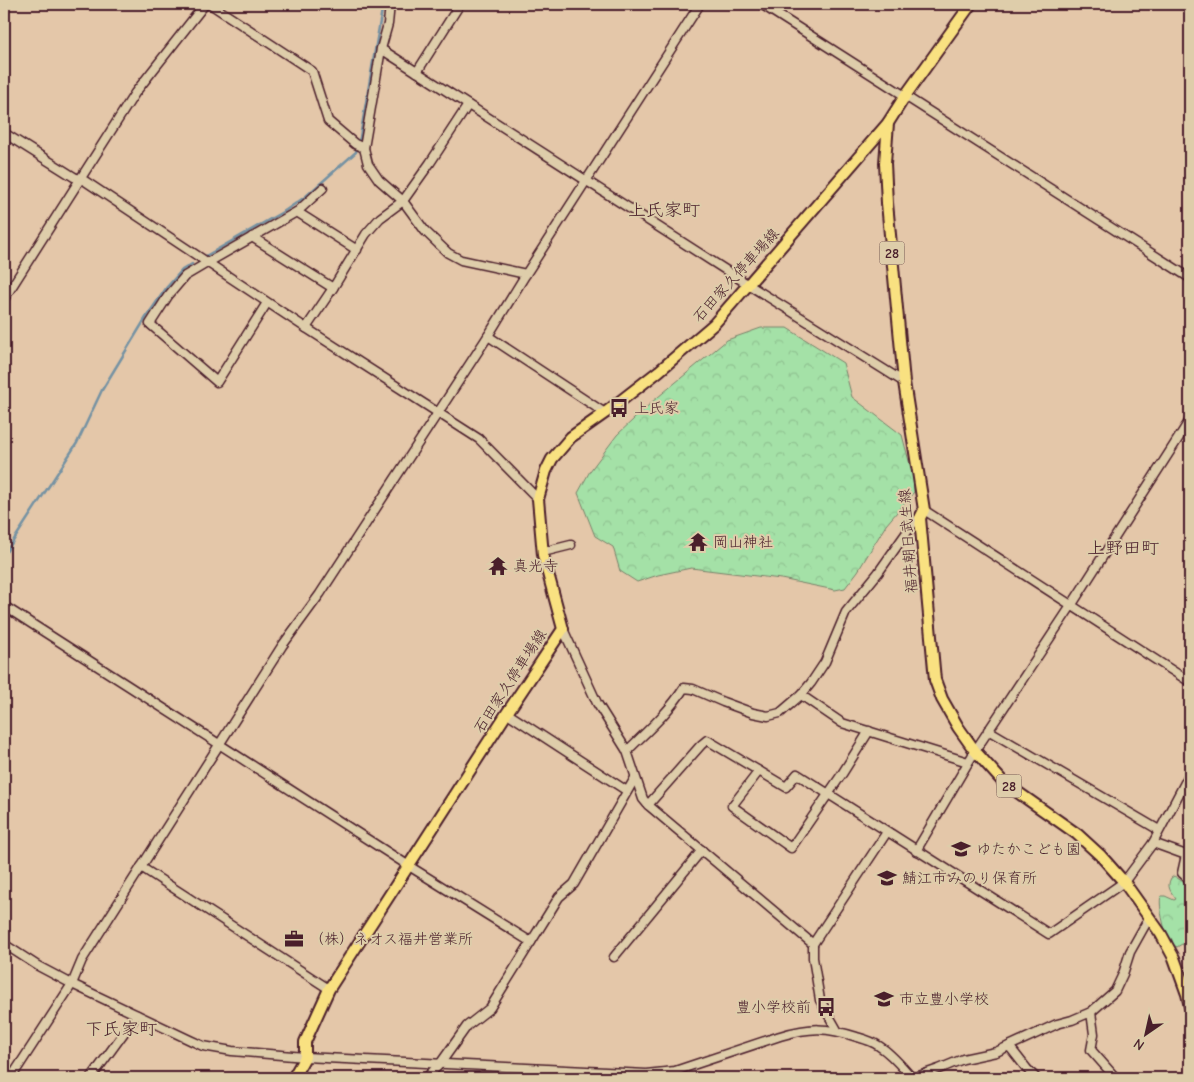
<svg xmlns="http://www.w3.org/2000/svg" width="1194" height="1082" font-family="'Comic Neue','Klee One',sans-serif">
<style>
.forest{fill:url(#forest-crowns);stroke:#778069}
.lines{fill:none;stroke-linecap:round;stroke-linejoin:round}
.stream{stroke:#7592a3;stroke-width:2.5}
.minor-casing{stroke:#4a1f2b;stroke-width:11}
.major-casing{stroke:#4a1f2b;stroke-width:14}
.minor{stroke:#decdaa;stroke-width:8}
.major{stroke:#f9e181;stroke-width:10}
.labels{text-anchor:middle;dominant-baseline:central;stroke-width:4;stroke-linejoin:round;paint-order:stroke}
.shield{fill:#decdaa;stroke:#765351;stroke-width:1}
.shield-label{font-size:14px;font-weight:bold;fill:#4a1f2b}
.street-label{font-size:15px;fill:#4a1f2b;stroke:#decdaa}
.poi-label{font-size:15px;fill:#4a1f2b;stroke:#decdaa;text-anchor:start}
.quarter-label{font-size:18px;fill:#4a1f2b;stroke:#decdaa}
</style>
<defs>
<pattern id="forest-crowns" width="20" height="18" patternUnits="userSpaceOnUse" patternTransform="scale(1.25)"><rect width="20" height="18" fill="#a4e1a7"/><path d="M2 6a3 3 0 1 1 6 0M12 15a3 3 0 1 1 6 0" fill="none" stroke="#8fc190"/></pattern>
</defs>
<rect width="100%" height="100%" fill="#e4c7a9"/>
<filter id="ink" filterUnits="userSpaceOnUse"><feTurbulence type="fractalNoise" baseFrequency=".02" numOctaves="2"/><feDisplacementMap in="SourceGraphic" scale="10" xChannelSelector="R" yChannelSelector="G"/><feConvolveMatrix kernelMatrix="1 2 1 2 8 2 1 2 1" color-interpolation-filters="sRGB"/></filter>
<g filter="url(#ink)">
<g class="forest">
<path d="M 761,328 L 787,328 L 843,363 L 852,397 L 902,435 L 913,476 L 914,492 L 886,525 L 858,571 L 845,588 L 835,590 L 781,579 L 691,568 L 658,575 L 637,582 L 620,571 L 613,547 L 595,536 L 578,493 L 590,471 L 617,435 L 652,402 L 727,340 Z"/>
<path d="M 1174,876 L 1190,886 L 1190,948 L 1182,944 L 1177,947 C 1176,946 1174,946 1173,945 C 1165,939 1158,904 1161,896 L 1165,896 L 1174,900 L 1176,899 C 1171,892 1166,887 1171,878 Z"/>
</g>
<g class="lines">
<g class="stream">
<path d="M 204,257 L 286,210 L 305,197 L 356,152 L 360,137 L 383,4"/>
<path d="M 4,555 L 77,443 L 102,390 L 147,316 L 167,287 L 182,270 L 192,264"/>
</g>
<g class="minor-casing">
<g id="minor">
<path d="M 210,4 L 312,71 L 328,121 L 355,144 L 364,148"/>
<path d="M 390,4 L 388,24 L 381,49 L 364,148 L 368,164 L 379,180 L 403,201 L 425,231 L 448,253 L 461,260 L 526,274"/>
<path d="M 761,4 L 1190,278"/>
<path d="M 381,49 L 749,285 L 904,382"/>
<path d="M 417,72 L 460,4"/>
<path d="M 4,133 L 74,177 L 85,181 L 306,328 L 479,439 L 538,499"/>
<path d="M 297,212 L 357,250"/>
<path d="M 252,237 L 333,288"/>
<path d="M 4,299 L 135,93 L 205,4"/>
<path d="M 265,306 L 217,382 L 150,324 L 168,296 L 185,276 L 207,263 L 298,211 L 323,188"/>
<path d="M 306,328 L 333,288 L 366,234 L 380,218 L 403,201 L 430,163 L 468,105"/>
<path d="M 488,336 L 605,413"/>
<path d="M 924,510 L 1190,682"/>
<path d="M 543,552 L 571,545"/>
<path d="M 4,606 L 409,866 L 531,942"/>
<path d="M 563,629 L 597,703 L 627,751 L 643,799 L 648,805 L 813,944"/>
<path d="M 801,695 L 842,723 L 968,762"/>
<path d="M 507,713 L 627,791"/>
<path d="M 988,730 L 1159,830"/>
<path d="M 627,751 C 646,732 669,712 684,688 L 693,689 L 723,702 L 753,713 L 768,716 L 780,713 L 801,695 L 811,683 L 825,662 L 846,612 L 878,573 L 914,522 L 920,518"/>
<path d="M 759,771 L 732,806 L 791,848 L 842,774 L 869,731"/>
<path d="M 648,805 L 701,745 L 707,740 L 786,787 L 797,774 L 1049,934 L 1124,882 L 1153,843 L 1190,773"/>
<path d="M 1153,843 L 1186,855 L 1182,873 L 1190,880"/>
<path d="M 916,851 L 975,751 L 1071,606 L 1190,420"/>
<path d="M 141,867 L 329,989"/>
<path d="M 4,944 L 38,966 L 72,984 L 190,1040 L 203,1046 L 232,1051 L 305,1057 L 646,1074 L 675,1071 L 780,1036 C 811,1027 826,1027 857,1037 C 864,1039 872,1041 879,1046 C 892,1054 902,1067 912,1078"/>
<path d="M 614,957 L 702,850"/>
<path d="M 1091,1012 L 1094,1034 L 1091,1050 L 1114,1076 L 1112,1078"/>
<path d="M 837,1030 L 820,1000 L 813,958 L 813,944 L 887,832"/>
<path d="M 1009,1046 L 1027,1069 L 1036,1078"/>
<path d="M 11,1078 L 72,984 L 82,960 L 282,646 L 320,594 L 488,336 L 526,274 L 700,4"/>
<path d="M 91,1078 L 137,1015"/>
<path d="M 426,1078 L 440,1064 L 467,1026 L 490,1008 L 559,897 L 574,884 L 635,778"/>
<path d="M 913,1078 L 939,1069 L 963,1059 L 996,1052 L 1057,1024 L 1072,1020 L 1091,1012 L 1115,991 L 1123,974 L 1130,952 L 1149,918"/>
</g>
</g>
<g class="major-casing">
<g id="major">
<path d="M 888,123 L 885,163 L 887,203 L 904,382 L 924,510 L 920,518 L 935,680 L 942,699 L 958,727 L 975,751 L 1003,782 L 1077,834 L 1101,856 L 1124,882 L 1161,934 L 1174,958 L 1187,994 L 1190,1007"/>
<path d="M 293,1078 L 305,1057 L 305,1042 L 329,989 L 507,713 L 563,629 L 543,555 L 538,499 L 546,471 L 552,459 L 571,437 L 605,413 L 659,371 L 714,324 L 888,123 L 905,96 L 971,4"/>
</g>
</g>
<use href="#minor" class="minor"/>
<use href="#major" class="major"/>
</g>
</g>
<defs>
<g id="bus-bare" transform="scale(1.5)"><path d="M-5-6H5V4H4V6H2V4H-2V6H-4V4H-5ZM-3.5-4V0h7V-4ZM-3.5 1.2v1.5H-2V1.2ZM2 1.2v1.5H3.5V1.2Z" fill="#4a1f2b" stroke="#decdaa" stroke-width="2.5" paint-order="stroke"/></g>
<g id="temple-bare" transform="scale(1.5)"><path d="M0-6L5-2H3V0L6.5 2.5H4V6H1.5V3h-3V6H-4V2.5H-6.5L-3 0V-2H-5Z" fill="#4a1f2b" stroke="#decdaa" stroke-width="2.5" paint-order="stroke"/></g>
<g id="school-bare" transform="scale(1.5)"><path d="M0-5L7-2L0 1L-7-2ZM-4 1L0 2.5L4 1V4Q0 6-4 4Z" fill="#4a1f2b" stroke="#decdaa" stroke-width="2.5" paint-order="stroke"/></g>
<g id="office-bare" transform="scale(1.5)"><path d="M-6-3h4V-5.5h4V-3h4V5H-6ZM-1-4.5V-3h2v-1.5ZM-6 0V1H6V0Z" fill="#4a1f2b" stroke="#decdaa" stroke-width="2.5" paint-order="stroke"/></g>
</defs>
<g fill-rule="evenodd">
<use href="#bus-bare" x="619" y="408"/>
<use href="#temple-bare" x="698" y="542"/>
<use href="#temple-bare" x="498" y="566"/>
<use href="#school-bare" x="961" y="849"/>
<use href="#school-bare" x="887" y="878"/>
<use href="#office-bare" x="294" y="939"/>
<use href="#school-bare" x="884" y="999"/>
<use href="#bus-bare" x="826" y="1007"/>
</g>
<g class="labels">
<g class="shield">
<rect x="879.5" y="241.5" width="25" height="23" rx="4"/>
<rect x="996.5" y="774.5" width="25" height="23" rx="4"/>
</g>
<g class="shield-label">
<text x="892" y="253">28</text>
<text x="1009" y="786">28</text>
</g>
<g class="street-label">
<text transform="translate(736 275) rotate(-48)">石田家久停車場線</text>
<text transform="translate(908 541) rotate(-94)">福井朝日武生線</text>
<text transform="translate(510 681) rotate(-57)">石田家久停車場線</text>
</g>
<g class="poi-label">
<text x="634" y="408">上氏家</text>
<text x="713" y="542">岡山神社</text>
<text x="513" y="566">真光寺</text>
<text x="976" y="849">ゆたかこども園</text>
<text x="902" y="878">鯖江市みのり保育所</text>
<text x="309" y="939">（株）ネオス福井営業所</text>
<text x="899" y="999">市立豊小学校</text>
<text x="811" y="1007" text-anchor="end">豊小学校前</text>
</g>
<g class="quarter-label">
<text x="664" y="210">上氏家町</text>
<text x="1123" y="548">上野田町</text>
<text x="121" y="1029">下氏家町</text>
</g>
</g>
<rect width="1194" height="1082" fill="none" stroke="#decdaa" stroke-width="20"/>
<rect x="10" y="10" width="1174" height="1062" fill="none" stroke="#4a1f2b" stroke-width="2" filter="url(#ink)"/>
<g transform="translate(1146 1034) rotate(214)" stroke="#decdaa" stroke-width="4" paint-order="stroke">
<path d="M0-4L9 19L0 12L-9 19Z" fill="#4a1f2b"/>
<text y="-8" font-size="14" font-weight="bold" text-anchor="middle" fill="#4a1f2b">N</text>
</g>
</svg>
